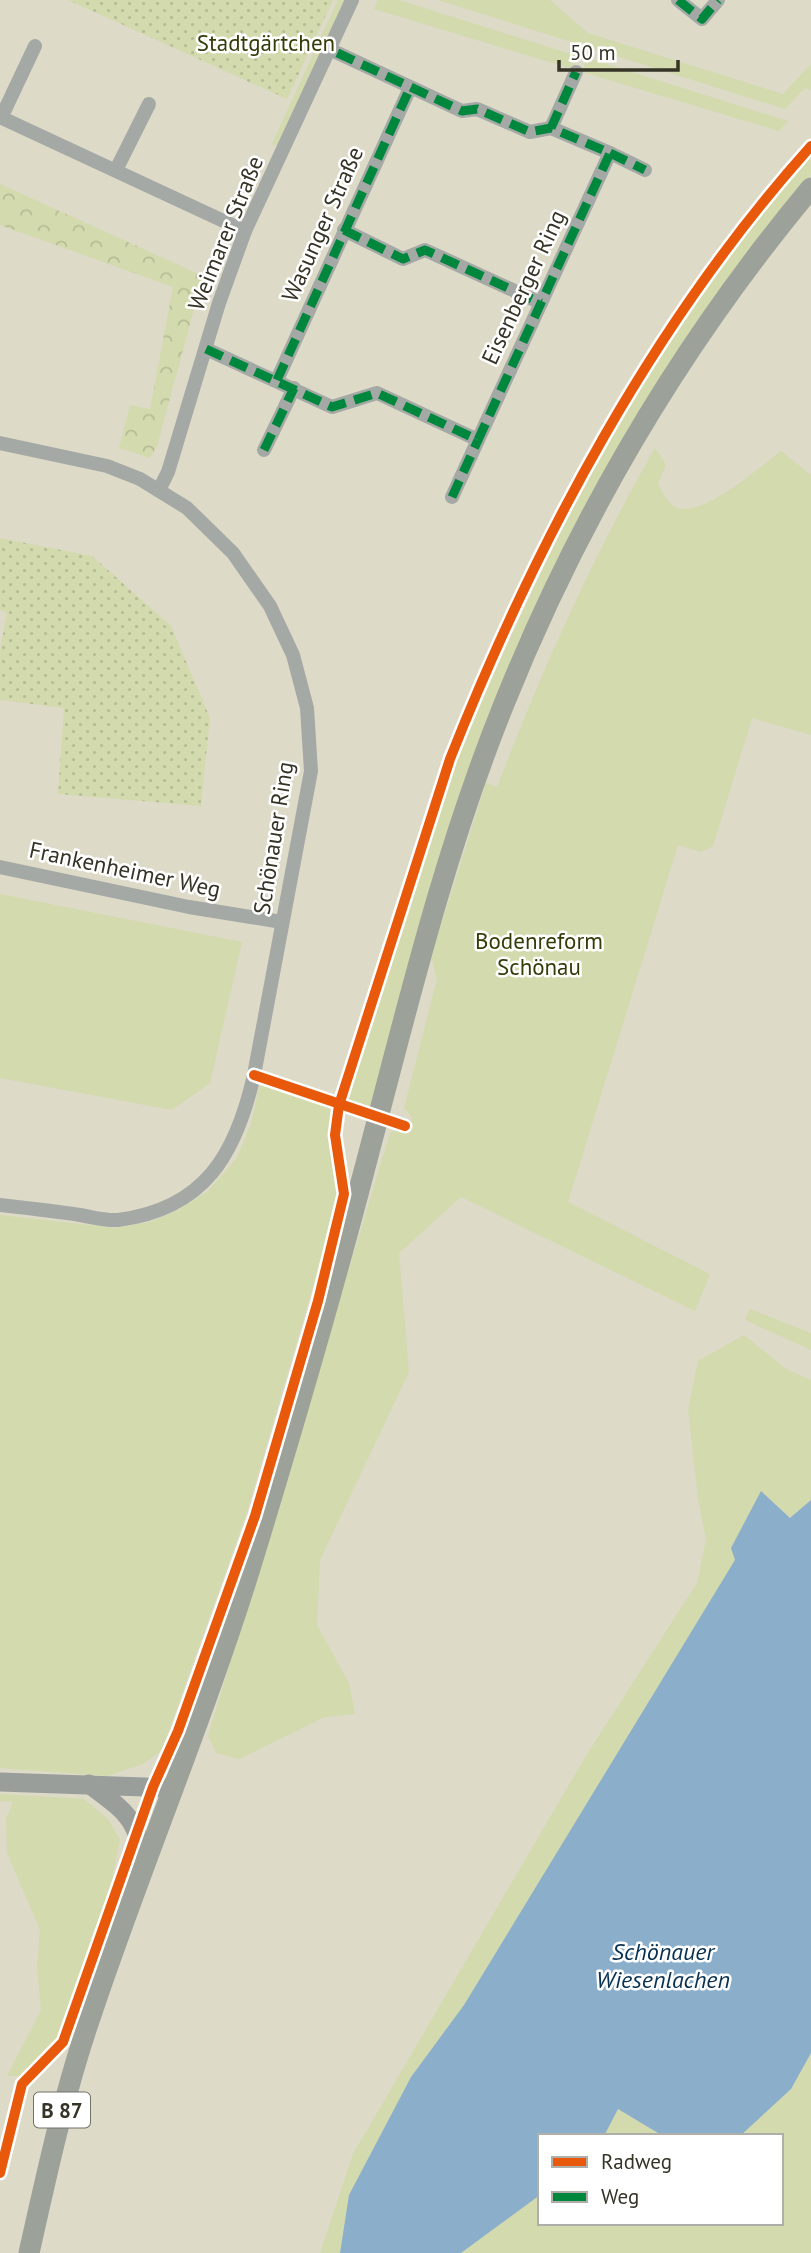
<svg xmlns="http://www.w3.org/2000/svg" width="811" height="2253" font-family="'PT Sans',sans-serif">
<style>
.green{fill:#d3daad}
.forest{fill:url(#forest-crowns)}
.park{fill:url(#park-dots)}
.water{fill:#8baeca}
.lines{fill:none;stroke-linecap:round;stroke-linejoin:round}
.street{stroke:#a5a9a5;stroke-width:14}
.secondary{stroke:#9a9e9a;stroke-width:19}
.primary{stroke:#9ca19a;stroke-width:21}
.quiet{stroke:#00873e;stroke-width:9;stroke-dasharray:18 9;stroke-linecap:butt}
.cycleway-casing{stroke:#fff;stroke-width:15}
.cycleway{stroke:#e8590c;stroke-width:10}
.labels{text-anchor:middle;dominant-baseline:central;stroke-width:5;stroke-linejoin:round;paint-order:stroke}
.shield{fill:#fff;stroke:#727168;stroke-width:2}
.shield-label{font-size:21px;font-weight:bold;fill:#363427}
.park-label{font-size:23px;fill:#343c08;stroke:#fff}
.street-label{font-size:23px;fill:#363427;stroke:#fff}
.water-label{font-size:24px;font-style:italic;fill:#093151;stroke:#fff}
</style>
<defs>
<pattern id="forest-crowns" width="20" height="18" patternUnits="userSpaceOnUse" patternTransform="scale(1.75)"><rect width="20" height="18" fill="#d3daad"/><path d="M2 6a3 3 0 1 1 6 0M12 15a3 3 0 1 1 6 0" fill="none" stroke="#b6bc95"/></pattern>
<pattern id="park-dots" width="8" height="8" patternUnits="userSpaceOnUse" patternTransform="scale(1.75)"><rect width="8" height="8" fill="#d3daad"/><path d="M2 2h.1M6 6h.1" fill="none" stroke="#b6bc95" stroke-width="1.8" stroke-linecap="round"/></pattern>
</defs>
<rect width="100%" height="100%" fill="#dddac8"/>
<g class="green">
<path d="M 338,0 L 344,0 L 278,146 L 272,144 Z"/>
<path d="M 378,0 L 399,0 L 577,56 L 573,69 L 374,9 Z"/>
<path d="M 438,0 L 550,0 L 588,33 L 783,94 L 811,64 L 811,90 L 805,88 L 785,109 Z"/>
<path d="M 587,58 L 788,121 L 779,131 L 582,72 Z"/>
<path d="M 811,152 L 811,175 L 731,274 L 671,362 L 545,591 L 372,1111 L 348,1103 L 348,1091 L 457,752 L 567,517 L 660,350 L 723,262 Z"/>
<path d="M 655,448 L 666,465 L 658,483 C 662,492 668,505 678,508 C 705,516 760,467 781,451 L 811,475 L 811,735 L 752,718 L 713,846 L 701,852 L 678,845 L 568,1202 L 710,1274 L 695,1311 L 461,1197 L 399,1253 L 409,1372 L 320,1560 L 317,1625 L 349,1683 L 355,1714 L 325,1717 L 239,1759 L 216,1753 L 208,1736 L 390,1133 L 413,1118 L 404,1108 L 437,979 L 431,956 L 486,783 L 497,787 C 542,670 593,556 655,448 Z"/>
<path d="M 0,894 L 242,942 L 210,1083 L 172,1110 L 0,1078 Z"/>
<path d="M 260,1082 L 334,1109 L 332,1137 L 340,1194 L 247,1512 L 162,1750 L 143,1764 L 107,1776 L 0,1768 L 0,1215 L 116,1228 L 149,1222 L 177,1211 L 208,1191 L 236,1159 L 251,1124 Z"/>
<path d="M 750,1309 L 811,1333 L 811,1350 L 745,1320 Z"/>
<path d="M 744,1335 L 786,1369 L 811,1380 L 811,1500 L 790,1518 L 762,1492 L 731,1548 L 736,1560 L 464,2005 L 411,2077 L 349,2195 L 340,2253 L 320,2253 L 353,2154 L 584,1759 L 697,1583 L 706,1539 L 698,1499 L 688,1409 L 698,1361 Z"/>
<path d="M 0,1794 L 84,1799 L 108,1819 L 120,1840 L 111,1885 L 55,2044 L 22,2076 L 7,2076 L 41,2010 L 37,1968 L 40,1930 L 7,1853 L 6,1819 L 13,1802 L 0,1801 Z"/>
<path d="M 811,2053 L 811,2253 L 461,2253 L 540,2195 L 540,2223 L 781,2223 L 781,2136 L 740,2136 L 791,2089 Z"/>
<path d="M 618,2109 L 663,2136 L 604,2136 Z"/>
</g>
<path class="forest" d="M 0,184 L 203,276 L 157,446 L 150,458 L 119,448 L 130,405 L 150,409 L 173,287 L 0,225 Z"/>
<g class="park">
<path d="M 68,0 L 333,0 L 287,99 Z"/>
<path d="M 0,538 L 92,556 L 171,626 L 210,718 L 201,806 L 58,794 L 64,708 L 0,700 L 0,651 L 7,612 L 0,610 Z"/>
</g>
<path class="water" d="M 761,1491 L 790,1518 L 811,1500 L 811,2053 L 791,2089 L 740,2136 L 663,2136 L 618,2109 L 604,2136 L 540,2136 L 540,2195 L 461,2253 L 340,2253 L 349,2195 L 411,2077 L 464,2005 L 735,1560 L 731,1548 Z"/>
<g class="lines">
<g class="street">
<path d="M 678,0 L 702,19 L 718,0"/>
<path d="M 0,117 L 245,231"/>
<path d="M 1,118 L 35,46"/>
<path d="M 551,128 L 576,72"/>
<path d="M 610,153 L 645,170"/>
<path d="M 116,170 L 149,104"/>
<path d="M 344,230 L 403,259 L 425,250 L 541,303"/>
<path d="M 206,349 L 332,407 L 377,393 L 478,440 L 610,153 L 551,128 L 530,132 L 477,109 L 462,111 L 329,49"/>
<path d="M 277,380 L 410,88"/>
<path d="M 0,443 L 107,466 L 140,479 L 187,508 L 233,553 L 270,606 L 293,655 L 307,708 L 311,771 L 254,1075 C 236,1154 205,1209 118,1220 C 106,1221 92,1217 80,1215 C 54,1211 27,1208 0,1205"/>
<path d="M 264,450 L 294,388"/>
<path d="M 159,490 L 168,472 L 219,303 L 245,231 L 352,0"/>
<path d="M 452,497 L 478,440"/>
<path d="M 0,867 L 189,907 L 282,922"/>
</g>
<g class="secondary">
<path d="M 0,1782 L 173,1788"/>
<path d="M 89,1784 C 126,1812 134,1815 146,1861"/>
</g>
<path class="primary" d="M 29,2253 C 47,2173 64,2093 91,2015 C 142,1863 205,1715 252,1562 C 291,1434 329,1305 363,1175 C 405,1017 442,857 504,704 C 579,517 682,343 811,188"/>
<g class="quiet">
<path d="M 678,0 L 702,19 L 718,0"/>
<path d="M 551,128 L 576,72"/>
<path d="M 610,153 L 645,170"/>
<path d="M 344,230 L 403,259 L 425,250 L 541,303"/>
<path d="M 206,349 L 332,407 L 377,393 L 478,440 L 610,153 L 551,128 L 530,132 L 477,109 L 462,111 L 329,49"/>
<path d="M 277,380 L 410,88"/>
<path d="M 264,450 L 294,388"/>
<path d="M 452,497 L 478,440"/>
</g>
<g class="cycleway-casing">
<g id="cycleway">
<path d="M 254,1075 L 405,1126"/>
<path d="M 0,2173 L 22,2084 L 63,2042 L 153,1787 L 178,1731 L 255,1516 L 318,1301 L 344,1194 L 335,1135 L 339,1105 L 450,759 C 536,542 654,321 811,146"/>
</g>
</g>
<use href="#cycleway" class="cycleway"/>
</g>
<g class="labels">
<rect class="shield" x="34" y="2092.5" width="56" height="35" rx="5"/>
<g class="shield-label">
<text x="62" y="2110">B 87</text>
</g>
<g class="park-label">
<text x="266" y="42">Stadtgärtchen</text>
<text x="539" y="940">Bodenreform<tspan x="539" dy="26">Schönau</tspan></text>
</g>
<g class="street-label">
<text transform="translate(322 224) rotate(-66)">Wasunger Straße</text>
<text transform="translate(225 233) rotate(-68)">Weimarer Straße</text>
<text transform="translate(523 287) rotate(-65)">Eisenberger Ring</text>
<text transform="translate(273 838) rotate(-81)">Schönauer Ring</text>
<text transform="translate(125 869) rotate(12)">Frankenheimer Weg</text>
</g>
<g class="water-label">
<text x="663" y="1951">Schönauer<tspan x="663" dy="28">Wiesenlachen</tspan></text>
</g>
</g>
<rect x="538" y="2134" width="245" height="91" fill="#ffffff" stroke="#afaea9" stroke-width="2"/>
<rect x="552" y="2157" width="35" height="10" fill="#e8590c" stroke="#afaea9" stroke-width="2"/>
<text x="601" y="2169" font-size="21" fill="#363427">Radweg</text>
<rect x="552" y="2192" width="35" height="10" fill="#00873e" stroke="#afaea9" stroke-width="2"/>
<text x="601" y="2204" font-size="21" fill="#363427">Weg</text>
<path d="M559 60v10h119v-10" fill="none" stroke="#363427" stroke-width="3.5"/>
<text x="570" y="60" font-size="21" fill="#363427" stroke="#ffffff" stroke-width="5" paint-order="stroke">50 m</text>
</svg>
